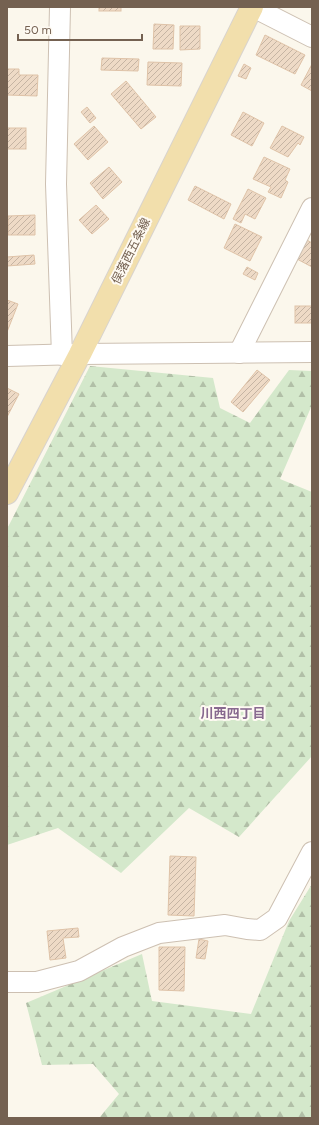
<svg xmlns="http://www.w3.org/2000/svg" width="319" height="1125" font-family="Figtree,'Noto Sans JP',sans-serif">
<style>
.forest{fill:url(#forest-firs)}
.building{fill:url(#building-hatch);stroke:#dfc3a8}
.lines{fill:none;stroke-linecap:round;stroke-linejoin:round}
.minor-casing{stroke:#cdc0b2;stroke-width:22}
.major-casing{stroke:#d8d3ce;stroke-width:24}
.minor{stroke:#fff;stroke-width:20}
.major{stroke:#f2dfac;stroke-width:22}
.labels{text-anchor:middle;dominant-baseline:central;stroke-width:4;stroke-linejoin:round;paint-order:stroke}
.street-label{font-size:12px;fill:#746151;stroke:#fefaf2}
.neighbourhood-label{font-size:13px;font-weight:bold;fill:#87698f;stroke:#fefaf2}
</style>
<defs>
<pattern id="forest-firs" width="22" height="20" patternUnits="userSpaceOnUse"><rect width="22" height="20" fill="#d4e8cb"/><path d="M5 1l3.5 6h-7zM16 11l3.5 6h-7z" fill="#b1bfa7"/></pattern>
<pattern id="building-hatch" width="6" height="6" patternUnits="userSpaceOnUse"><rect width="6" height="6" fill="#eedac6"/><path d="M-1 1l2-2M0 6l6-6M5 7l2-2" fill="none" stroke="#c5b4a3"/></pattern>
</defs>
<rect width="100%" height="100%" fill="#fbf7ec"/>
<g class="forest">
<path d="M 90,366 L 213,378 L 220,408 L 250,423 L 289,370 L 312,371 L 312,405 L 280,479 L 312,492 L 312,756 L 239,837 L 189,808 L 121,873 L 58,828 L 7,845 L 7,529 Z"/>
<path d="M 312,884 L 311,1118 L 99,1118 L 119,1094 L 93,1064 L 42,1065 L 26,1003 L 142,954 L 152,1001 L 251,1014 L 289,921 Z"/>
</g>
<g class="building">
<rect x="99" y="7" width="22" height="4"/>
<path d="M 154,24 L 174,25 L 173,49 L 153,49 Z"/>
<path d="M 180,26 L 200,26 L 200,49 L 180,50 Z"/>
<path d="M 265,35 L 305,55 L 295,74 L 256,55 Z"/>
<path d="M 102,58 L 139,59 L 138,71 L 101,70 Z"/>
<path d="M 148,62 L 182,63 L 181,86 L 147,85 Z"/>
<path d="M 244,64 L 251,68 L 246,79 L 238,76 Z"/>
<path d="M 312,64 L 312,91 L 301,85 Z"/>
<path d="M 7,69 L 19,69 L 19,75 L 38,75 L 37,96 L 7,95 Z"/>
<path d="M 126,81 L 156,117 L 141,129 L 111,94 Z"/>
<path d="M 87,107 L 96,118 L 90,123 L 81,112 Z"/>
<path d="M 243,112 L 264,123 L 252,146 L 231,135 Z"/>
<path d="M 94,126 L 108,142 L 88,160 L 74,144 Z"/>
<path d="M 282,126 L 304,137 L 300,145 L 298,143 L 288,157 L 270,148 Z"/>
<rect x="7" y="128" width="19" height="21"/>
<path d="M 264,157 L 290,169 L 285,180 L 288,182 L 281,198 L 268,192 L 271,187 L 253,179 Z"/>
<path d="M 109,167 L 122,182 L 103,199 L 90,183 Z"/>
<path d="M 195,186 L 231,204 L 224,219 L 188,200 Z"/>
<path d="M 248,189 L 266,198 L 255,219 L 245,214 L 241,223 L 233,219 Z"/>
<path d="M 96,205 L 109,219 L 92,234 L 79,220 Z"/>
<path d="M 35,215 L 35,235 L 8,235 L 8,216 Z"/>
<path d="M 235,224 L 262,237 L 250,261 L 224,248 Z"/>
<path d="M 307,240 L 312,243 L 312,267 L 297,259 Z"/>
<path d="M 34,255 L 35,264 L 7,266 L 7,257 Z"/>
<path d="M 247,267 L 258,273 L 255,280 L 243,274 Z"/>
<path d="M 7,300 L 18,304 L 7,332 Z"/>
<rect x="295" y="306" width="17" height="17"/>
<path d="M 257,370 L 270,380 L 243,412 L 231,402 Z"/>
<path d="M 7,388 L 19,394 L 7,417 Z"/>
<path d="M 170,856 L 196,857 L 194,916 L 168,915 Z"/>
<path d="M 78,928 L 79,937 L 63,938 L 66,958 L 50,960 L 47,931 Z"/>
<path d="M 199,939 L 208,941 L 205,959 L 196,958 Z"/>
<path d="M 159,947 L 185,947 L 184,991 L 159,990 Z"/>
</g>
<g class="lines">
<g class="minor-casing">
<g id="minor">
<path d="M 60,7 L 56,184 L 62,355"/>
<path d="M 253,7 L 312,37"/>
<path d="M 239,353 L 312,208"/>
<path d="M 7,356 L 80,354 L 312,352"/>
<path d="M 7,982 L 37,982 L 79,971 L 123,947 L 159,933 L 225,925 L 247,929 L 260,930 L 277,918 L 312,852"/>
</g>
</g>
<g class="major-casing">
<path id="major" d="M 7,493 L 80,354 L 252,7"/>
</g>
<use href="#minor" class="minor"/>
<use href="#major" class="major"/>
</g>
<g class="labels">
<g class="street-label">
<text transform="translate(131 251) rotate(-64)">俣落西五条線</text>
</g>
<g class="neighbourhood-label">
<text x="233" y="713">川西四丁目</text>
</g>
</g>
<rect width="319" height="1125" fill="none" stroke="#746151" stroke-width="16"/>
<path d="M18 34v6h124v-6" fill="none" stroke="#746151" stroke-width="2"/>
<text x="24" y="34" font-size="12" fill="#746151" stroke="#fefaf2" stroke-width="3" paint-order="stroke">50 m</text>
</svg>
